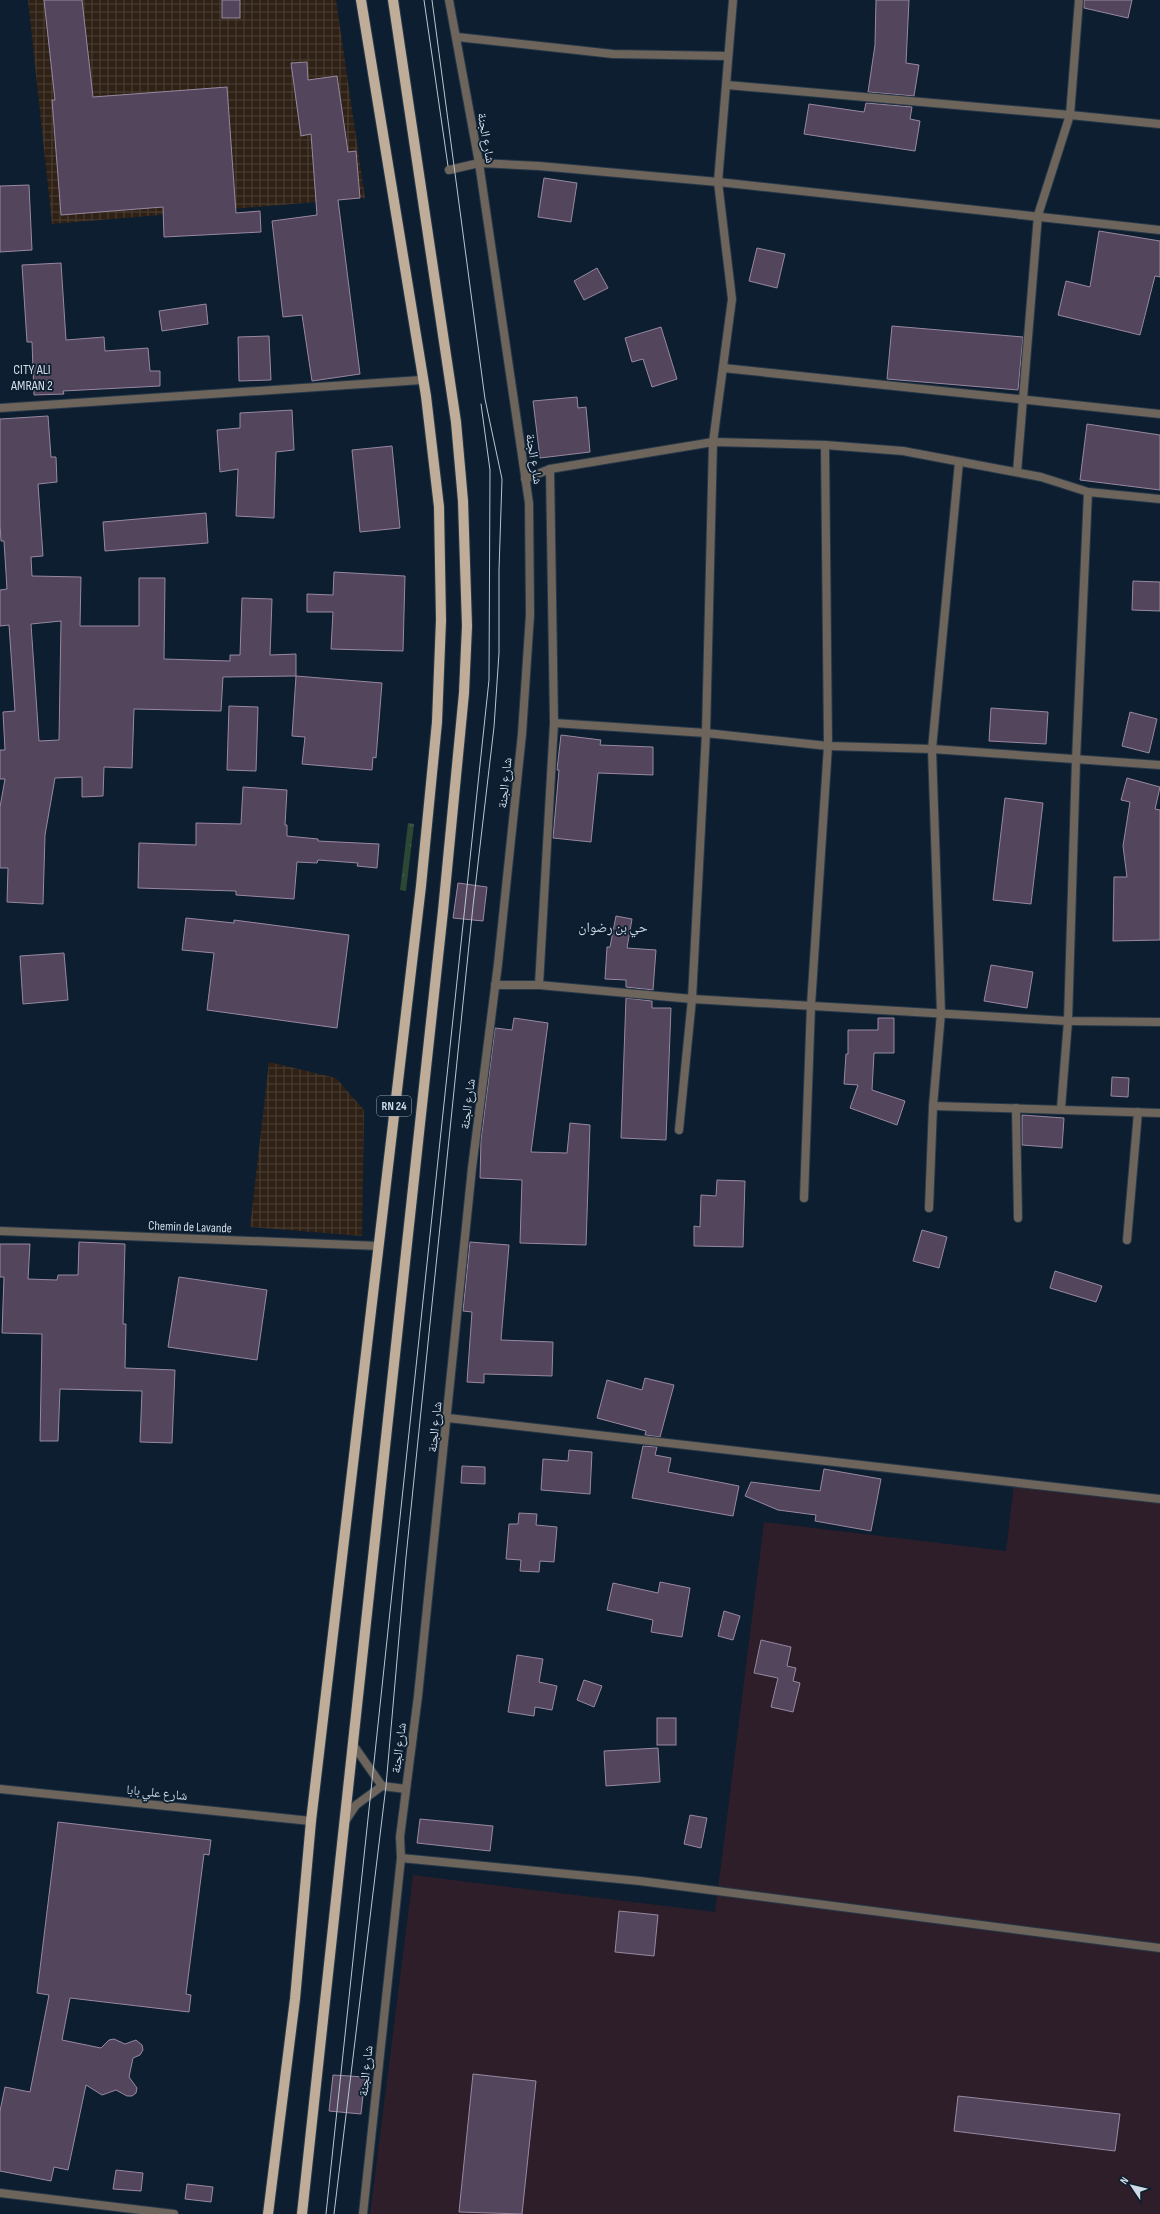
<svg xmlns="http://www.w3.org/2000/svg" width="1160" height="2214" font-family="'Sofia Sans Condensed','Noto Naskh Arabic',sans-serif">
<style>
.commercial{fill:#2d1e2a}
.industrial{fill:url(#industrial-grid)}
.grass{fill:url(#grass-tufts)}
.building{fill:#53465c;stroke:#9888a1;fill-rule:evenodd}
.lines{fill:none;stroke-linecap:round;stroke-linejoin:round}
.street-casing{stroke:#273849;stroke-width:10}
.primary-casing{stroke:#273849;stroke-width:12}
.street{stroke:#6d645b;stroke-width:8}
.primary{stroke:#bfac99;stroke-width:10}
.tram{stroke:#bac6d2;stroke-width:1}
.labels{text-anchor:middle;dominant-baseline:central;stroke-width:3.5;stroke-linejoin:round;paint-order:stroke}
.shield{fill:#0c1e2f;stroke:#95a2b0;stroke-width:1}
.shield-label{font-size:12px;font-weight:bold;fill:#d0dbe7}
.street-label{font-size:13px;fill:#d0dbe7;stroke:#0c1e2f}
.neighbourhood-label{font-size:14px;fill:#d0dbe7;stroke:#0c1e2f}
</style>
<defs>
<pattern id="industrial-grid" width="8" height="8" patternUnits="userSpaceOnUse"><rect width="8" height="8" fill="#2f2115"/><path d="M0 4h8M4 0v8" fill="none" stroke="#4c4137"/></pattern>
<pattern id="grass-tufts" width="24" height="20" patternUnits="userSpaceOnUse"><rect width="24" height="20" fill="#2c4734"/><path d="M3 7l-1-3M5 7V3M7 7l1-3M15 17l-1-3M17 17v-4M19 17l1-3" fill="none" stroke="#4a6151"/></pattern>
</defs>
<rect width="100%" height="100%" fill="#0c1e2f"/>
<path class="commercial" d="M 1014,1484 L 1160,1502 L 1160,2214 L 370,2214 L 413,1875 L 715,1912 L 764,1522 L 1006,1551 Z"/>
<g class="industrial">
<path d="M 28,0 L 336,0 L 365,198 L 52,224 Z"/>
<path d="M 269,1062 L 336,1078 L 364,1110 L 362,1236 L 250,1227 Z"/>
</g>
<path class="grass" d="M 408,823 L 414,824 L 406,891 L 400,890 Z"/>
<g class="building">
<path d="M 44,0 L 82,0 L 93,97 L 227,87 L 236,213 L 260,211 L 261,232 L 164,237 L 163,207 L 61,215 L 52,100 L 55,100 Z"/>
<rect x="222" y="0" width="18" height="18"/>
<path d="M 876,0 L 909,0 L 906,63 L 919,65 L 914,96 L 868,92 L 875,45 Z"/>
<path d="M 1084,0 L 1132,0 L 1128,18 L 1084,8 Z"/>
<path d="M 307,62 L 308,80 L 337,76 L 348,152 L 356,151 L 360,198 L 338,200 L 360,374 L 312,381 L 302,315 L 283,317 L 272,221 L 317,215 L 311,134 L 301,136 L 291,63 Z"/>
<path d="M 866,103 L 912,107 L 910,119 L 920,121 L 915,151 L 804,134 L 809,104 L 864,112 Z"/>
<path d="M 544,178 L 577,183 L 571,222 L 538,217 Z"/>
<path d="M 29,185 L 32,250 L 0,252 L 0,186 Z"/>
<path d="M 1099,231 L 1160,241 L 1160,277 L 1155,276 L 1140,335 L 1058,315 L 1066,281 L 1090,287 Z"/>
<path d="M 757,248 L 785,254 L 777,288 L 749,281 Z"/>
<path d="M 61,263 L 66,340 L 104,337 L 105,351 L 148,348 L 150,371 L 160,371 L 160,386 L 63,391 L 64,394 L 34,395 L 32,342 L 27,342 L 22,265 Z"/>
<path d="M 597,268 L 608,288 L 584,300 L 574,281 Z"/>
<path d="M 206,304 L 208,324 L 162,331 L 159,311 Z"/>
<path d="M 892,326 L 1023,337 L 1018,390 L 887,379 Z"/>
<path d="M 661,327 L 677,379 L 652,387 L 643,359 L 632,362 L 625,338 Z"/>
<path d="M 269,336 L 271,380 L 239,381 L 238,337 Z"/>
<path d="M 577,397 L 578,408 L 586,407 L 590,452 L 540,458 L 533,401 Z"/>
<path d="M 292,410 L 294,450 L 276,452 L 274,518 L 236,516 L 238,469 L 220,472 L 217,430 L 240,428 L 240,413 Z"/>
<path d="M 48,416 L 51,457 L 56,457 L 57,482 L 38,484 L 43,556 L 31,557 L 32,576 L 81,577 L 80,626 L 139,626 L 139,578 L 165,578 L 164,659 L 230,661 L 230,655 L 240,655 L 242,598 L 272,599 L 270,655 L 296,654 L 296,676 L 223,677 L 221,711 L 134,709 L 132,768 L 104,767 L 103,796 L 82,797 L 82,777 L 55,778 L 45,835 L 43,904 L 7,902 L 8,868 L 0,868 L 0,807 L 5,779 L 0,779 L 0,750 L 5,750 L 3,712 L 15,711 L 9,625 L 0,626 L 0,590 L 7,589 L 4,541 L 1,541 L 0,525 L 0,419 ZM 61,621 L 59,740 L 39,741 L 31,624 Z"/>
<path d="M 1087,424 L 1160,435 L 1160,490 L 1080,480 Z"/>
<path d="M 392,446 L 400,528 L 360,532 L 352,450 Z"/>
<path d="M 206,513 L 208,543 L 105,551 L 103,522 Z"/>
<path d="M 334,572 L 405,576 L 403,651 L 331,649 L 333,612 L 307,612 L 307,594 L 333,595 Z"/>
<path d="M 1133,581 L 1160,582 L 1160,611 L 1132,610 Z"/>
<path d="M 296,676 L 382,683 L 376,758 L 373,757 L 372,770 L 302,764 L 305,737 L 292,736 Z"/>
<path d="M 229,706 L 258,707 L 256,771 L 227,770 Z"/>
<path d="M 991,708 L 1048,712 L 1046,744 L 989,741 Z"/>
<path d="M 1130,712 L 1157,719 L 1149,753 L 1122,746 Z"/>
<path d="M 561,735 L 601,740 L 600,745 L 653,747 L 653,775 L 598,773 L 591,842 L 553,838 L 559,770 L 557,770 Z"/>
<path d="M 1127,778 L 1160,787 L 1155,809 L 1160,810 L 1160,940 L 1113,941 L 1114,877 L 1127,877 L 1123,846 L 1130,802 L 1121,800 Z"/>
<path d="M 243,787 L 287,790 L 285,825 L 287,825 L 287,836 L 318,839 L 318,841 L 379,844 L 377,868 L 357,866 L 358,863 L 318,860 L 317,863 L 297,862 L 294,899 L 236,895 L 236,891 L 138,888 L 139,843 L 196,845 L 196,823 L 241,824 Z"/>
<path d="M 1005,798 L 1043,803 L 1031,904 L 993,900 Z"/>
<path d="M 458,883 L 487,887 L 483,921 L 453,918 Z"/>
<path d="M 616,916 L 632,919 L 627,948 L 656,950 L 653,990 L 626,987 L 626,980 L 605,979 L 607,947 L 610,947 Z"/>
<path d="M 186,918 L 234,923 L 234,920 L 349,935 L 337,1028 L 207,1010 L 214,953 L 182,950 Z"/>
<path d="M 64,953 L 68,1000 L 23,1004 L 20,956 Z"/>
<path d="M 991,965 L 1033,972 L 1027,1008 L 984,1001 Z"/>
<path d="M 626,998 L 652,1001 L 652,1008 L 671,1008 L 666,1140 L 621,1138 Z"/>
<path d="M 514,1018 L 548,1023 L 531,1152 L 567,1153 L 570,1123 L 590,1125 L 586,1245 L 520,1243 L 522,1180 L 480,1178 L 481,1140 L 495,1028 L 512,1030 Z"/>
<path d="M 878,1018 L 894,1018 L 894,1053 L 874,1053 L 872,1090 L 905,1101 L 897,1125 L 850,1108 L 858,1085 L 844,1084 L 846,1054 L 848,1054 L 848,1030 L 878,1030 Z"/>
<path d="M 1112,1077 L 1129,1078 L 1128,1097 L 1111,1096 Z"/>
<path d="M 1022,1115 L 1064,1118 L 1062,1148 L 1022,1145 Z"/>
<path d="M 717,1180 L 745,1181 L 743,1247 L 694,1246 L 694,1226 L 700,1227 L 701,1195 L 716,1196 Z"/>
<path d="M 922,1230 L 947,1237 L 939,1268 L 913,1261 Z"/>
<path d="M 79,1242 L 125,1244 L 123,1324 L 126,1324 L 125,1368 L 175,1370 L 172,1443 L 140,1442 L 142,1391 L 60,1389 L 58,1441 L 40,1441 L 42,1334 L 2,1333 L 4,1277 L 0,1277 L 0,1244 L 30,1244 L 28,1279 L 57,1280 L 58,1275 L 78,1275 Z"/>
<path d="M 470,1242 L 509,1245 L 501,1340 L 553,1342 L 552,1376 L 484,1374 L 484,1383 L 467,1382 L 472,1312 L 463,1311 Z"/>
<path d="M 1055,1271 L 1102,1286 L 1096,1302 L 1050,1288 Z"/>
<path d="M 179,1277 L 267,1290 L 257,1360 L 168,1347 Z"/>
<path d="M 645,1378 L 674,1385 L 660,1437 L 645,1435 L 646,1431 L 597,1418 L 607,1380 L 642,1390 Z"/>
<path d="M 643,1446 L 657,1447 L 655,1455 L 671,1458 L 668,1472 L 739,1486 L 733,1516 L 632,1498 Z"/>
<path d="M 569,1450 L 592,1452 L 590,1494 L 541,1490 L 543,1459 L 568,1461 Z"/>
<path d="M 462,1466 L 485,1467 L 485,1484 L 461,1483 Z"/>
<path d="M 824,1469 L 881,1479 L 871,1531 L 815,1521 L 816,1515 L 778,1510 L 745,1496 L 751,1482 L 820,1491 Z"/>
<path d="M 519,1513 L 537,1514 L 536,1525 L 557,1527 L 554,1562 L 540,1561 L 539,1572 L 520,1571 L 521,1560 L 506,1559 L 509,1524 L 518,1524 Z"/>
<path d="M 660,1582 L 690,1588 L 682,1637 L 651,1632 L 653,1620 L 607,1610 L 613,1583 L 658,1593 Z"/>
<path d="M 724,1611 L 740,1616 L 733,1640 L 718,1636 Z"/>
<path d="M 761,1640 L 791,1647 L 787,1666 L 796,1668 L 793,1681 L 800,1683 L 793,1712 L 771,1707 L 778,1678 L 754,1673 Z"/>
<path d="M 517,1655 L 543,1659 L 539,1682 L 557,1686 L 552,1710 L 535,1707 L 534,1716 L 508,1712 Z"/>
<path d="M 584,1680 L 602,1686 L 594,1707 L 577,1700 Z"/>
<rect x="657" y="1718" width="19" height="27"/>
<path d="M 658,1748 L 660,1782 L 606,1786 L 604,1751 Z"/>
<path d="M 690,1815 L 707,1818 L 701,1848 L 684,1844 Z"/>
<path d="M 420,1819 L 493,1826 L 490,1851 L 417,1843 Z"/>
<path d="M 58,1822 L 211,1840 L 209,1855 L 204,1854 L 186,1994 L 191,1995 L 189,2012 L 70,1998 L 62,2040 L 101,2048 L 109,2040 L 114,2039 L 125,2044 L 136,2040 L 142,2045 L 143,2050 L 140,2055 L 133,2058 L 129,2077 L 137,2088 L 136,2093 L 132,2096 L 127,2096 L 116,2090 L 102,2095 L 86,2085 L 68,2170 L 54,2167 L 51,2181 L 0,2171 L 0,2111 L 5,2087 L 30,2092 L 49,1995 L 37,1993 Z"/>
<path d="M 619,1911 L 658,1915 L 654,1956 L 615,1952 Z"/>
<path d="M 473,2074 L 536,2081 L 522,2214 L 459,2212 Z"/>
<path d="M 333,2075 L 365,2077 L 361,2114 L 329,2111 Z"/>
<path d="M 958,2096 L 1120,2114 L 1115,2151 L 954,2131 Z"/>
<path d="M 116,2170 L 143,2173 L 141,2191 L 113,2189 Z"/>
<path d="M 187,2184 L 213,2187 L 211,2202 L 185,2199 Z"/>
</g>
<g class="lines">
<g class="street-casing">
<g id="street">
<path d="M 457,37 L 613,54 L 728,56"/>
<path d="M 727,85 L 1070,115 L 1160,124"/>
<path d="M 449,170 L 479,163 L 539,166 L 718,182 L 1160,230"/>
<path d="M 723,368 L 1160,414"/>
<path d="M 0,408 L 422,380"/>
<path d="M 550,469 L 554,723 L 539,985 L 692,999 L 1068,1021 L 1160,1022"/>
<path d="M 1017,472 L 1038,215 L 1070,115 L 1079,0"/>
<path d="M 525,479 L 550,469 L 713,442 L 825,445 L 903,451 L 1041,477 L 1088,492 L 1160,499"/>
<path d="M 554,723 L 706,733 L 828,746 L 932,749 L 1160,765"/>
<path d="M 495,985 L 539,985"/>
<path d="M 933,1106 L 1160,1113"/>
<path d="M 1016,1108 L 1018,1218"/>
<path d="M 1061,1108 L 1068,1021 L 1076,760 L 1088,492"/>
<path d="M 679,1130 L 692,999 L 706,733 L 713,442 L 732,299 L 718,182 L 733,0"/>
<path d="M 804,1198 L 811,1005 L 828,746 L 825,445"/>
<path d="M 929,1208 L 933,1106 L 941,1013 L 932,749 L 959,462"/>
<path d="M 0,1231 L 379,1246"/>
<path d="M 1127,1240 L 1138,1112"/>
<path d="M 448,1418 L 1160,1499"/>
<path d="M 354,1746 L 382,1786"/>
<path d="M 0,1789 L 311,1821"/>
<path d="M 346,1820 L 356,1805 L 382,1786 L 406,1789"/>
<path d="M 401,1858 L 640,1881 L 1160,1948"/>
<path d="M 0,2193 L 174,2214"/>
<path d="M 363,2214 L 401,1858 L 400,1837 L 418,1696 L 472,1168 L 498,964 L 522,734 L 530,615 L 529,503 L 479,163 L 449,0"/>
</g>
</g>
<g class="primary-casing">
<g id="primary">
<path d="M 268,2214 L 295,1999 L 311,1821 L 421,886 L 437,722 L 441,620 L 439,507 L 426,396 L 361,0"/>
<path d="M 302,2214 L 443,911 L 464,693 L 467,626 L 463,501 L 456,422 L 393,0"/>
</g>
</g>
<use href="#street" class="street"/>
<use href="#primary" class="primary"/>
<g class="tram">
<path d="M 424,0 L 448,166"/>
<path d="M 326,2214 L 489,680 L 490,470 L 481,404"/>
<path d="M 334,2214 L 386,1786 L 406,1557 L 473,906 L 494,727 L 499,653 L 499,570 L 502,479 L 485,399 L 432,0"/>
</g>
</g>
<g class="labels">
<rect class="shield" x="377" y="1096" width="34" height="20" rx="3"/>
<g class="shield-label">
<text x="394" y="1106">RN 24</text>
</g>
<g class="street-label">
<text transform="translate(486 138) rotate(80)">شارع الجنة</text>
<text transform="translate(534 459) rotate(81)">شارع الجنة</text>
<text transform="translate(505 783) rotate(-84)">شارع الجنة</text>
<text transform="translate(468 1104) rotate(-83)">شارع الجنة</text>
<text transform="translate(190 1227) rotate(2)">Chemin de Lavande</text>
<text transform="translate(435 1427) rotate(-84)">شارع الجنة</text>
<text transform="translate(399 1748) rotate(-83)">شارع الجنة</text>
<text transform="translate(157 1793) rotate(6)">شارع علي بابا</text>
<text transform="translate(366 2071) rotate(-84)">شارع الجنة</text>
</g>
<g class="neighbourhood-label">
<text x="32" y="369">CITY ALI<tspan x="32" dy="16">AMRAN 2</tspan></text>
<text x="613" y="927">حي بن رضوان</text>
</g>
</g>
<g transform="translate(1132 2186) rotate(305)" stroke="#0c1e2f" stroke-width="3" paint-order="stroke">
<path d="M0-3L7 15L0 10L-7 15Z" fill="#d0dbe7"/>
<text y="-6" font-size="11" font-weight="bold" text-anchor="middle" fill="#d0dbe7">N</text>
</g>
</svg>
